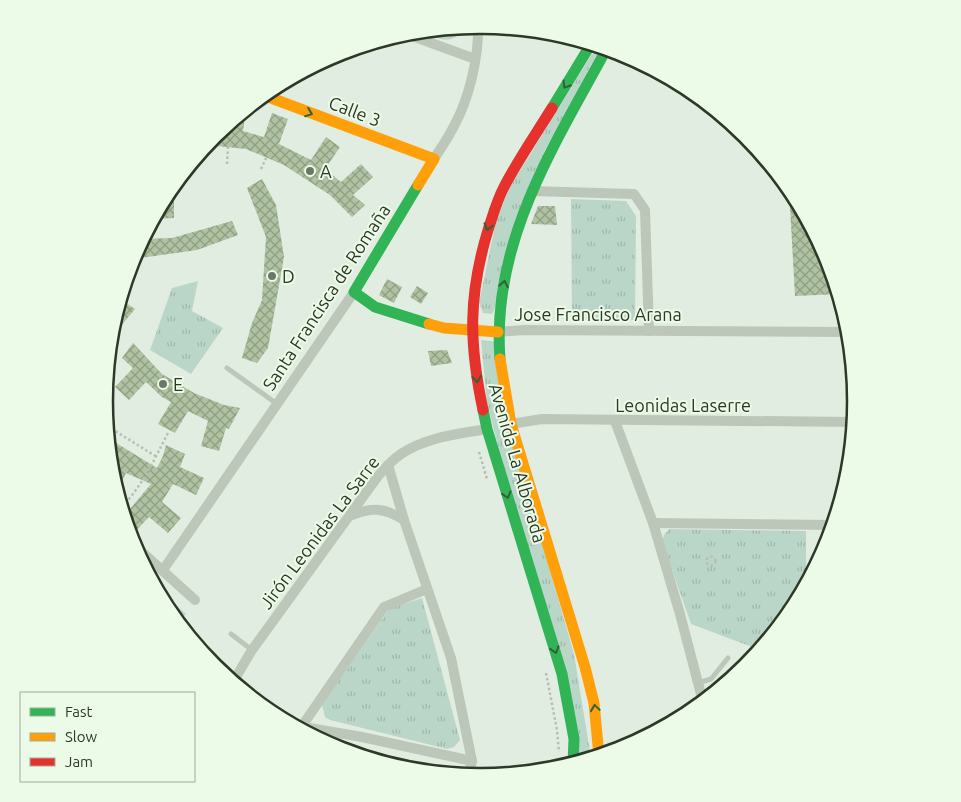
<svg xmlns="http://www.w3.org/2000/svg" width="961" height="802" font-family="Ubuntu,sans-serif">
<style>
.grass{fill:url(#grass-tufts)}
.building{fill:url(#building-cross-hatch)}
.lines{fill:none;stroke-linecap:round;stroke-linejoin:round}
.path{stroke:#b6bfb2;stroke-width:2.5;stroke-dasharray:2.5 2.5;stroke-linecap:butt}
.lane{stroke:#bdc7b9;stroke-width:5}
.street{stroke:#bdc7b9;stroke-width:10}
.fast{stroke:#30b455;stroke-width:11}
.slow{stroke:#ff9f0a;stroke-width:11}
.jam{stroke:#e5322d;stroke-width:11}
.oneway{stroke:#2f6337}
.poi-dot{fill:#6d7768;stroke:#ebfbe7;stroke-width:2}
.labels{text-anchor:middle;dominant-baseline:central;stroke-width:4;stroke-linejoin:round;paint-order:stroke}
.street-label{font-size:18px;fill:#2e3827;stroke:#ebfbe7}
.poi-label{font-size:18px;fill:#2e3827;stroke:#ebfbe7;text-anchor:start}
.rim{fill:none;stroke:#2e3827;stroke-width:2.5}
</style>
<defs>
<pattern id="grass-tufts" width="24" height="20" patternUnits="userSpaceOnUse" patternTransform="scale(1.25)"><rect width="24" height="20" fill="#bad6c8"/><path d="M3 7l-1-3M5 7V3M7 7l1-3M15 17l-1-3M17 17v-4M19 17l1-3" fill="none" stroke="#a0b8ac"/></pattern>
<pattern id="building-cross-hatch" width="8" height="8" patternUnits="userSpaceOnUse" patternTransform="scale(1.25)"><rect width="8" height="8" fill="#afc2a1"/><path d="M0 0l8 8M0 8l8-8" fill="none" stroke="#8f9f83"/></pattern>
</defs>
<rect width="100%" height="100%" fill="#e2ede1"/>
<g class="grass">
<path d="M 464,27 C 452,48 438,38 420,31 Z"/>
<path d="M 598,52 L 545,150 L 497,304 L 492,314 L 483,313 L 479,303 L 496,221 L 510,187 L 592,54 Z"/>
<path d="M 571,199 L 626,201 L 636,216 L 635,320 L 572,320 Z"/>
<path d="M 198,281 L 192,311 L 223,328 L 191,374 L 150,350 L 172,288 Z"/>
<path d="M 481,340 L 500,342 L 506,417 L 574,654 L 591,758 L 580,762 L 487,403 Z"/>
<path d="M 669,529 L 806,531 L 806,572 L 813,572 L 793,610 L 760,650 L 691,624 L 662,541 L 664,535 Z"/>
<path d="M 156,587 L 186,614 L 178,623 L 168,610 Z"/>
<path d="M 422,598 L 460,740 L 454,747 L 447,749 L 330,720 L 325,717 L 322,705 L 389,609 Z"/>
</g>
<g class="building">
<path d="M 246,110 L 243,131 L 264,137 L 272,113 L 288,119 L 279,144 L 311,160 L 326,137 L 340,147 L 325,169 L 341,182 L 361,164 L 373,177 L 353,195 L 365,205 L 352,217 L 330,195 L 284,165 L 246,149 L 207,145 L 215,135 Z"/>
<path d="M 262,179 L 276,205 L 284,257 L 268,348 L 257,363 L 242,358 L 252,323 L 262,300 L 266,237 L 247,188 Z"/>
<path d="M 174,185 L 174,218 L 154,219 L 168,192 Z"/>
<path d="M 789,188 L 828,257 L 839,294 L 795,296 Z"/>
<path d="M 538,206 L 555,206 L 557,225 L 531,224 Z"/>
<path d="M 232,221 L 238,235 L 197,250 L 133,259 L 143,239 L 172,238 Z"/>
<path d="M 387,279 L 402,287 L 394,303 L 379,295 Z"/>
<path d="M 417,286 L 428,293 L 421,304 L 410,297 Z"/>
<path d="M 120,299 L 135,309 L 111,338 L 112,327 Z"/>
<path d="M 133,343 L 162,374 L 194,393 L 224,405 L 240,408 L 229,429 L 226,428 L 219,451 L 201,446 L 208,421 L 188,411 L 175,433 L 158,424 L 171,402 L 162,397 L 146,382 L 129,400 L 115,387 L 133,368 L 122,358 Z"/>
<path d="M 447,350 L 452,363 L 431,366 L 428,351 Z"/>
<path d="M 108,438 L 157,468 L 163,456 L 166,445 L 185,454 L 180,467 L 204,478 L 196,495 L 173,484 L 162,502 L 181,518 L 168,533 L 149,517 L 134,533 L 128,529 L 124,516 L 151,484 L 126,473 L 117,491 L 112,474 Z"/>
</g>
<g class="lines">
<g class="path">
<path d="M 227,164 L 228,147"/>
<path d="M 261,169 L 266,158"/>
<path d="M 107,426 L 157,457"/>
<path d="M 479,452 L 487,479"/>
<path d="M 122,507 C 144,483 154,460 169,431"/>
<circle cx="711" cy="561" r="4.5"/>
<path d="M 806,574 L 808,582"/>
<path d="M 546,673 L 557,730 L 559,752"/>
</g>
<g class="lane">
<path d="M 227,368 L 277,404"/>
<path d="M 231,634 L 252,650"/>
<path d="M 698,683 L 711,679 L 728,658"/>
</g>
<g class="street">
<path d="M 404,33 L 475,59"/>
<path d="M 434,159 C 441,148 448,138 454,126 C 469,99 479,57 478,25"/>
<path d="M 531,191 L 634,194 L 645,210 L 649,331"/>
<path d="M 498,332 L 524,330 L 850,332"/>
<path d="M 615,421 L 653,523 L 680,614 L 703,702"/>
<path d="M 511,424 L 542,419 L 854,422"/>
<path d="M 388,465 L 404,520 L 451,658 L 472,761 L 468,776"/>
<path d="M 352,515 C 373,507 385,508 404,520"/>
<path d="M 653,523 L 834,525"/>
<path d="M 133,544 L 195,600"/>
<path d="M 163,570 L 354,292"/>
<path d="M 233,682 L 252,650 L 378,476 C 385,468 392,460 401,454 C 426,437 458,434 487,429"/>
<path d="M 292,725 L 362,737 L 472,761"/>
<path d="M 302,726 L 384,607 L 427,589"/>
</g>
<g class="fast">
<path d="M 552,108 L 591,44"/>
<path d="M 418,185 L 354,292 L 375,307 L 429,324"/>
<path d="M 500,359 C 491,242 554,146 607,48"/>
<path d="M 483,410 L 487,429 L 562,674 L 574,739 L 573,764"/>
</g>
<g class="slow">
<path d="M 263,95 L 434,159 L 418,185"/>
<path d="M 429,324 L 444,328 L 498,332"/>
<path d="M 500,359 L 511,424 L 585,667 L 594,703 L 599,756"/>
</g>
<path class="jam" d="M 483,410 C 469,344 468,296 488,230 C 493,215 497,200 504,187 C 518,160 536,134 552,108"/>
</g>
<defs><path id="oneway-chevron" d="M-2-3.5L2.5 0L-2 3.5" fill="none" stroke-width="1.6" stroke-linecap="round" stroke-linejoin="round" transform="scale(1.25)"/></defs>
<g class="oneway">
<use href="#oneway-chevron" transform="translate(566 85) rotate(122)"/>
<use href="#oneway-chevron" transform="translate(309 113) rotate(21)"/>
<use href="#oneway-chevron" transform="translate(488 227) rotate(106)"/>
<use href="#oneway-chevron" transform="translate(504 284) rotate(-79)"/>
<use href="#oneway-chevron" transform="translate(477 379) rotate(82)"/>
<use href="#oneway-chevron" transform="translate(507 495) rotate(73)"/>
<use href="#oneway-chevron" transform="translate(555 650) rotate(73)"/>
<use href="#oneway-chevron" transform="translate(595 708) rotate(-98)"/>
</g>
<g class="poi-dot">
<circle cx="310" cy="171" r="5"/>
<circle cx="272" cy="276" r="5"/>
<circle cx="163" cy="384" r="5"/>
</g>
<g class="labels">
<g class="street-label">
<text transform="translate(355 111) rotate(21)">Calle 3</text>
<text transform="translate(326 297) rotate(-57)">Santa Francisca de Romaña</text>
<text x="598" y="314">Jose Francisco Arana</text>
<text x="683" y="405">Leonidas Laserre</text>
<text transform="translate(518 463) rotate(74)">Avenida La Alborada</text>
<text transform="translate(319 532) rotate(-53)">Jirón Leonidas La Sarre</text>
</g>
<g class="poi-label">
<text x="320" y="171">A</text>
<text x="282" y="276">D</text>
<text x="173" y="384">E</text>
</g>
</g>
<path d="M0 0H961V802H0ZM113 401a367 367 0 1 1 734 0a367 367 0 1 1-734 0Z" fill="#ebfbe7" fill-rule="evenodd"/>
<path class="rim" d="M113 401a367 367 0 1 1 734 0a367 367 0 1 1-734 0Z"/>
<rect x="20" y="692" width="175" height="90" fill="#ebfbe7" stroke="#9fad9a"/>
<rect x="30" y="708" width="25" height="8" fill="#30b455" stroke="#9fad9a"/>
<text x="65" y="717" font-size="15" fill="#2e3827">Fast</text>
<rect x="30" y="733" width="25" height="8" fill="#ff9f0a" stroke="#9fad9a"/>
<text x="65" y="742" font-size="15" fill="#2e3827">Slow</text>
<rect x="30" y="758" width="25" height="8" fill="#e5322d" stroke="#9fad9a"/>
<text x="65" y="767" font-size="15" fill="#2e3827">Jam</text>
</svg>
